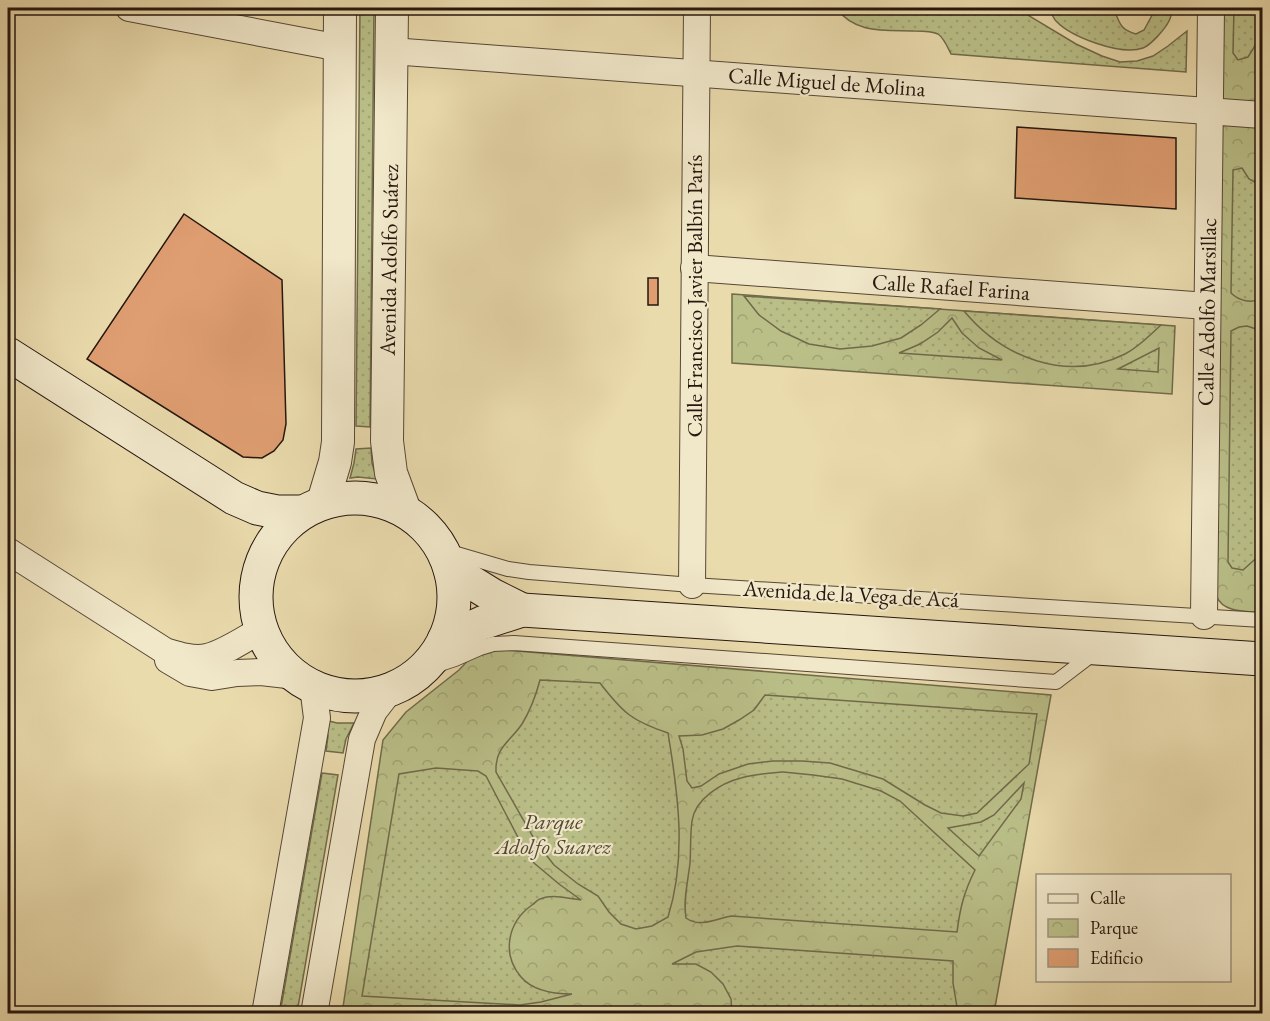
<svg xmlns="http://www.w3.org/2000/svg" width="1270" height="1021" font-family="'EB Garamond',serif">
<style>
.park{fill:url(#park-crowns);stroke:#706a4b;stroke-width:1.5}
.garden{fill:url(#garden-dots);stroke:#706a4b;stroke-width:1.5}
.building{fill:#df9e71;stroke:#25160e;stroke-width:1.5}
.lines{fill:none;stroke-linecap:round;stroke-linejoin:round}
.service-casing{stroke:#564736;stroke-width:16}
.minor-casing{stroke:#564736;stroke-width:28}
.tertiary-casing{stroke:#564736;stroke-width:34}
.secondary-casing{stroke:#25160e;stroke-width:35}
.service{stroke:#f1e8ca;stroke-width:14}
.minor{stroke:#f1e8ca;stroke-width:26}
.tertiary{stroke:#f1e8ca;stroke-width:32}
.secondary{stroke:#f1e8ca;stroke-width:33}
.labels{text-anchor:middle;dominant-baseline:central;stroke-width:4.5;stroke-linejoin:round;paint-order:stroke}
.street-label{font-size:22px;fill:#25160e;stroke:#f1e8ca}
.park-label{font-size:22px;font-style:italic;fill:#524933;stroke:#f1e8ca}
</style>
<defs>
<pattern id="park-crowns" width="20" height="18" patternUnits="userSpaceOnUse" patternTransform="scale(1.5)"><rect width="20" height="18" fill="#babf88"/><path d="M2 6a3 3 0 1 1 6 0M12 15a3 3 0 1 1 6 0" fill="none" stroke="#a0a374"/></pattern>
<pattern id="garden-dots" width="8" height="8" patternUnits="userSpaceOnUse" patternTransform="scale(1.5)"><rect width="8" height="8" fill="#babf88"/><path d="M2 2h.1M6 6h.1" fill="none" stroke="#a0a374" stroke-width="1.8" stroke-linecap="round"/></pattern>
</defs>
<rect width="100%" height="100%" fill="#eadbad"/>
<filter id="stains"><feTurbulence type="fractalNoise" baseFrequency=".00333" numOctaves="4"/><feColorMatrix values="0 0 0 0 .2 0 0 0 0 .09 0 0 0 0 .02 0 0 0 .5 -.17"/></filter>
<radialGradient id="worn" r=".72"><stop offset=".6" stop-color="#630" stop-opacity="0"/><stop offset="1" stop-color="#630" stop-opacity=".3"/></radialGradient>
<g class="park">
<path d="M 1222,8 L 1262,8 L 1262,613 C 1249,611 1223,613 1217,597 C 1216,594 1216,591 1215,587 Z"/>
<path d="M 732,294 L 1175,326 L 1172,394 L 732,363 Z"/>
<path d="M 480,648 L 1051,695 L 994,1013 L 342,1014 L 383,740 L 406,712 L 459,670 Z"/>
</g>
<g class="garden">
<path d="M 360,8 L 374,8 L 370,427 L 356,426 Z"/>
<path d="M 836,8 L 1016,8 L 1076,44 L 1102,56 L 1120,62 L 1137,61 L 1153,56 L 1168,46 L 1187,31 L 1186,72 L 951,54 C 948,48 944,38 938,34 C 932,31 921,31 914,31 C 885,30 855,34 836,8 Z"/>
<path d="M 1054,8 L 1113,8 C 1120,21 1118,29 1136,34 L 1144,30 L 1156,8 L 1173,8 C 1172,12 1171,17 1169,21 C 1165,29 1151,45 1143,48 C 1121,56 1071,37 1056,21 C 1054,19 1053,16 1051,13 Z"/>
<path d="M 1234,8 L 1262,8 L 1262,41 L 1256,44 L 1248,57 L 1238,60 L 1233,53 Z"/>
<path d="M 1242,168 L 1249,179 L 1262,186 L 1262,298 C 1252,304 1239,301 1231,293 L 1233,170 Z"/>
<path d="M 744,296 L 940,309 L 921,325 L 901,338 L 872,346 L 840,349 L 809,344 L 781,331 L 759,315 Z"/>
<path d="M 964,311 L 1161,325 C 1150,335 1139,347 1125,354 C 1067,383 1003,358 964,311 Z"/>
<path d="M 952,318 L 962,333 L 979,348 L 1002,360 L 899,353 L 920,344 L 938,332 Z"/>
<path d="M 1247,326 L 1259,330 L 1262,333 L 1262,553 L 1243,570 L 1232,568 L 1228,562 L 1231,331 L 1239,327 Z"/>
<path d="M 1159,348 L 1158,372 L 1118,369 Z"/>
<path d="M 371,448 L 372,463 L 377,479 L 358,477 L 350,478 L 354,463 L 356,449 Z"/>
<path d="M 540,680 L 600,683 C 623,713 632,721 668,733 C 678,793 687,857 668,917 L 652,926 L 636,929 L 621,924 L 609,912 L 598,896 L 578,884 L 554,865 L 536,842 L 496,772 C 495,747 509,743 522,724 C 530,711 536,695 540,680 Z"/>
<path d="M 765,695 L 1037,714 L 1029,764 L 977,813 L 963,816 L 941,813 L 925,805 L 883,779 L 830,763 L 802,761 L 773,761 L 748,764 L 719,774 L 701,786 L 692,788 L 687,781 L 683,749 L 679,736 L 702,735 L 723,729 L 739,720 L 754,710 Z"/>
<path d="M 325,720 L 337,723 L 354,723 L 346,739 L 343,753 L 326,751 L 328,736 Z"/>
<path d="M 436,768 L 478,771 L 486,776 L 522,845 L 534,863 L 559,884 L 581,900 C 568,898 552,894 540,899 C 537,900 535,903 532,905 C 508,922 501,953 521,977 C 533,991 554,994 572,994 L 541,1002 L 520,1005 L 362,996 L 399,774 Z"/>
<path d="M 783,772 L 813,775 L 842,779 L 881,791 L 900,801 L 975,870 C 964,892 960,908 957,932 L 731,916 C 716,919 700,928 686,918 C 683,900 688,881 690,863 C 691,849 690,835 692,821 C 695,799 721,783 741,778 C 754,774 769,773 783,772 Z"/>
<path d="M 322,773 L 338,775 L 297,1013 L 280,1013 Z"/>
<path d="M 1024,783 L 1021,799 L 979,856 L 948,828 L 981,822 L 994,815 Z"/>
<path d="M 737,946 L 953,961 L 953,983 L 958,1013 L 732,1013 L 731,999 L 723,984 L 711,972 L 696,964 L 672,964 L 696,952 Z"/>
</g>
<g class="building">
<path d="M 1017,127 L 1176,138 L 1176,209 L 1015,198 Z"/>
<path d="M 184,214 L 282,280 L 286,424 L 283,440 L 274,451 L 262,458 L 243,457 L 87,359 Z"/>
<rect x="648" y="278" width="10" height="27"/>
</g>
<g class="lines">
<g class="service-casing">
<g id="service">
<path d="M 443,550 L 508,569 L 529,572 L 692,585 L 1262,620"/>
<path d="M 422,670 L 455,659 L 480,648 L 493,644 L 514,643 L 1056,682 L 1094,653"/>
</g>
</g>
<g class="minor-casing">
<g id="minor">
<path d="M 129,8 L 340,48"/>
<path d="M 391,51 L 1262,115"/>
<path d="M 694,268 L 1207,306"/>
<path d="M 8,551 L 165,651 C 178,655 193,660 207,657 C 222,654 247,638 262,629"/>
<path d="M 692,585 L 697,8"/>
<path d="M 1204,616 L 1211,8"/>
<path d="M 168,660 L 190,673 L 212,677 L 237,673 L 261,672 L 296,676"/>
<path d="M 265,1014 L 317,718 L 313,686"/>
<path d="M 314,1014 L 362,739 L 374,711 L 391,689"/>
</g>
</g>
<g class="tertiary-casing">
<g id="tertiary">
<path d="M 392,8 L 387,441 L 391,473 L 405,511"/>
<path d="M 323,502 L 335,462 L 338,442 L 340,8"/>
</g>
</g>
<g class="secondary-casing">
<g id="secondary">
<path d="M 8,354 L 234,498 L 257,508 L 277,512 L 303,512"/>
<circle cx="355" cy="597" r="99"/>
<path d="M 450,569 L 492,595 L 522,610"/>
<path d="M 444,640 L 482,623 L 522,610 L 1262,659"/>
</g>
</g>
<use href="#service" class="service"/>
<use href="#minor" class="minor"/>
<use href="#tertiary" class="tertiary"/>
<use href="#secondary" class="secondary"/>
</g>
<g class="labels">
<g class="street-label">
<text transform="translate(827 82) rotate(4)">Calle Miguel de Molina</text>
<text transform="translate(389 260) rotate(-89)">Avenida Adolfo Suárez</text>
<text transform="translate(951 287) rotate(4)">Calle Rafael Farina</text>
<text transform="translate(694 296) rotate(-90)">Calle Francisco Javier Balbín París</text>
<text transform="translate(1207 312) rotate(-89)">Calle Adolfo Marsillac</text>
<text transform="translate(851 594) rotate(3)">Avenida de la Vega de Acá</text>
</g>
<g class="park-label">
<text x="553" y="821">Parque<tspan x="553" dy="25">Adolfo Suarez</tspan></text>
</g>
</g>
<rect width="1270" height="1021" fill="none" stroke="#eadbad" stroke-width="30"/>
<rect x="9" y="9" width="1252" height="1003" fill="none" stroke="#25160e" stroke-width="3"/>
<rect x="15" y="15" width="1240" height="991" fill="none" stroke="#25160e" stroke-width="1.5"/>
<rect x="1036" y="874" width="195" height="108" fill="#f1e8ca" stroke="#9f947f" stroke-width="1.5"/>
<rect x="1048" y="894" width="30" height="9" fill="#f1e8ca" stroke="#9f947f" stroke-width="1.5"/>
<text x="1090" y="904" font-size="18" fill="#25160e">Calle</text>
<rect x="1048" y="919" width="30" height="18" fill="url(#park-crowns)" stroke="#9f947f" stroke-width="1.5"/>
<text x="1090" y="934" font-size="18" fill="#25160e">Parque</text>
<rect x="1048" y="949" width="30" height="18" fill="#df9e71" stroke="#9f947f" stroke-width="1.5"/>
<text x="1090" y="964" font-size="18" fill="#25160e">Edificio</text>
<rect width="100%" height="100%" filter="url(#stains)"/>
<rect width="100%" height="100%" fill="url(#worn)"/>
</svg>
